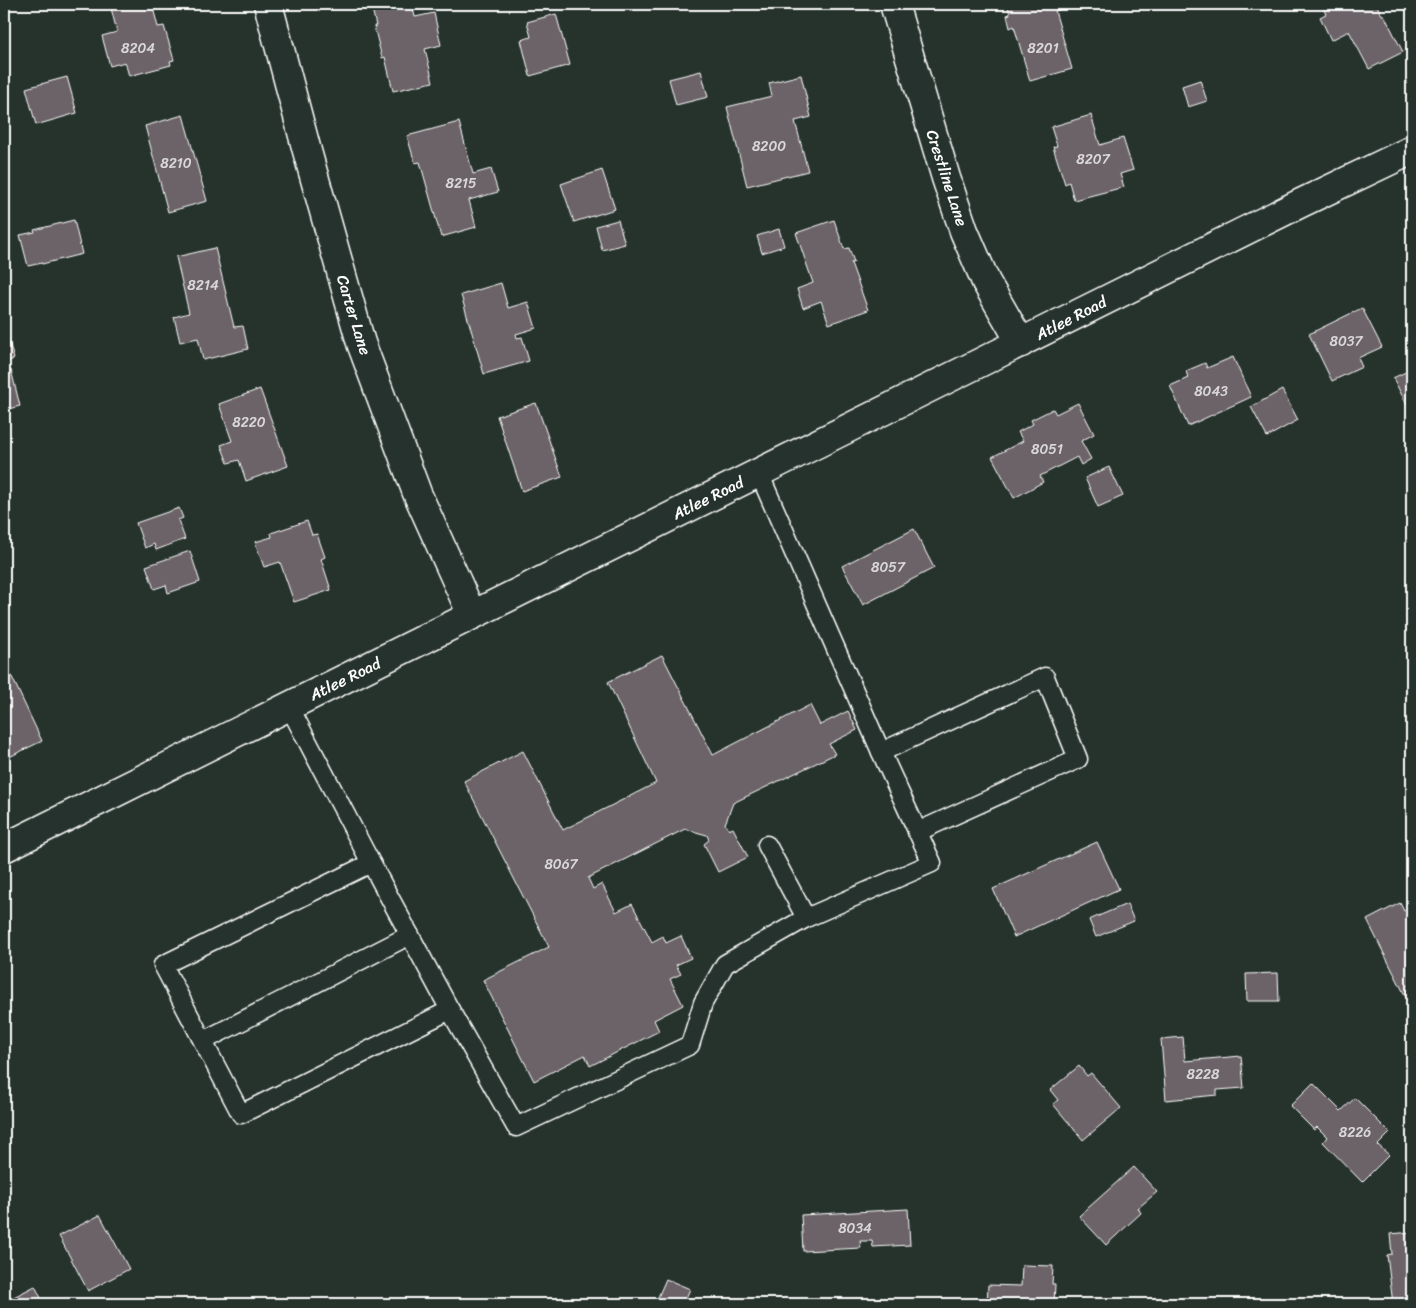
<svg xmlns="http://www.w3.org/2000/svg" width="1416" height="1308" font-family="Sriracha,sans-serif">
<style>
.building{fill:#6c6368;stroke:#fff}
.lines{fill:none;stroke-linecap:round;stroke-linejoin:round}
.service-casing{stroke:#fff;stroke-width:21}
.minor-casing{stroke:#fff;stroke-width:31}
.secondary-casing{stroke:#fff;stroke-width:31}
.service{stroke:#26332d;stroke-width:18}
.minor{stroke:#26332d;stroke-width:28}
.secondary{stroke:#26332d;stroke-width:28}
.labels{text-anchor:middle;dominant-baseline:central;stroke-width:4;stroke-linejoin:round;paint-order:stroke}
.number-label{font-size:14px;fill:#dad8d9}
.street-label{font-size:16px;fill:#fff;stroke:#26332d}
</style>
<rect width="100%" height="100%" fill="#26332d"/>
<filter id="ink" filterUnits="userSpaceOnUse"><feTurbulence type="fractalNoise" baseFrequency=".02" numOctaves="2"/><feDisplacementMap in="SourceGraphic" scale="10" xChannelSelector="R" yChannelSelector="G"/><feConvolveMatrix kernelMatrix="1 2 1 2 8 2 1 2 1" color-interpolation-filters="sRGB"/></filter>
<g filter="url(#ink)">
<g class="building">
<path d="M 110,4 L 152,4 L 158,27 L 164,26 L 174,60 L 170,61 L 171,65 L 129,76 L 125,62 L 110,66 L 102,36 L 117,32 Z"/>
<path d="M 371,4 L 412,4 L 415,17 L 434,13 L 441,45 L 425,49 L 433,82 L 393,91 L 385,57 L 382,58 L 374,26 L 376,26 Z"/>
<path d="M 1007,4 L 1067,4 L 1068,7 L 1055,11 L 1072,69 L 1030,81 L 1014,26 L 1010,28 L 1007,15 L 1010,14 Z"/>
<path d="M 1321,4 L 1376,4 L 1382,15 L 1384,15 L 1403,52 L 1369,69 L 1349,31 L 1331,40 L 1320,17 L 1326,14 Z"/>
<path d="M 556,14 L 570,65 L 530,76 L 521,40 L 531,37 L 527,22 Z"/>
<path d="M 701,71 L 708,97 L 676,105 L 669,79 Z"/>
<path d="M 801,75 L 811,117 L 795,121 L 808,171 L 747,186 L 727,107 L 772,96 L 769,83 Z"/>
<path d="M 67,77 L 77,113 L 36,125 L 26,88 Z"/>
<path d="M 1200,80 L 1207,101 L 1188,107 L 1182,86 Z"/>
<path d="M 183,115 L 207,201 L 168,212 L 145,126 Z"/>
<path d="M 1091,115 L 1100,145 L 1123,138 L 1133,170 L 1120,174 L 1124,187 L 1074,200 L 1069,182 L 1065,184 L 1053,147 L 1057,146 L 1051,127 Z"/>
<path d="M 459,122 L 473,174 L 491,169 L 498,192 L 469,200 L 476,227 L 441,237 L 420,162 L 415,163 L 407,136 Z"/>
<path d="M 602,170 L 615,209 L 574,222 L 561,184 Z"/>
<path d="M 74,220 L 82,254 L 42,264 L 42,263 L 28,266 L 20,235 L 35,232 L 34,230 Z"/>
<path d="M 618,220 L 625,244 L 602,250 L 596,226 Z"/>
<path d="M 834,220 L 844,249 L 849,248 L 854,262 L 851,263 L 868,310 L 829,324 L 821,301 L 803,308 L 797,289 L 813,283 L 796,233 Z"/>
<path d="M 779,229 L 784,246 L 762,253 L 757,236 Z"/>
<path d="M 215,248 L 234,327 L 243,326 L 248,349 L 203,360 L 198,338 L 180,342 L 174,317 L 189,313 L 176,257 Z"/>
<path d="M 501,283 L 508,308 L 528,302 L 536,328 L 516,334 L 517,338 L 522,337 L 529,361 L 484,374 L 461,295 Z"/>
<path d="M 1362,308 L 1382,347 L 1358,358 L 1362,367 L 1332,381 L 1309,334 Z"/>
<path d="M 4,325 L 14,359 L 4,363 Z"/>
<path d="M 1233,357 L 1251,397 L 1188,426 L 1170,386 L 1188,378 L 1186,371 L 1205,363 L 1207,368 Z"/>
<path d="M 1412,369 L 1412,403 L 1407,405 L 1393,378 Z"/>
<path d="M 11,370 L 20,406 L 4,410 L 4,372 Z"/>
<path d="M 260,389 L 288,466 L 246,481 L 239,460 L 228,463 L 221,445 L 232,441 L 219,404 Z"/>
<path d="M 1282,390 L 1298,420 L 1267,437 L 1251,407 Z"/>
<path d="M 536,403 L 562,477 L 522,491 L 497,416 Z"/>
<path d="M 1078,403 L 1094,434 L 1081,441 L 1091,459 L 1081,465 L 1077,457 L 1040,476 L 1043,482 L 1014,498 L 992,457 L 1023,441 L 1018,432 L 1033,424 L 1031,420 L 1053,409 L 1056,414 Z"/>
<path d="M 1109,467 L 1123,496 L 1098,507 L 1085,478 Z"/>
<path d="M 179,508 L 183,518 L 178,520 L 185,539 L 156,550 L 154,544 L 145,548 L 136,523 Z"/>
<path d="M 307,521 L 312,535 L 317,534 L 325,557 L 321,559 L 331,590 L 294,602 L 280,562 L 264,567 L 255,542 L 272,537 L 271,533 Z"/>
<path d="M 914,529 L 934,568 L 863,605 L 842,566 Z"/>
<path d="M 190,551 L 200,582 L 168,593 L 166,585 L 154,589 L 146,566 Z"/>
<path d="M 662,655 L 713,755 L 810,705 L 820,725 L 848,711 L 857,730 L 829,744 L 835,754 L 733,803 L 725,824 L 729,830 L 733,828 L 748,857 L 718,872 L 704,844 L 709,840 L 707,835 L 685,829 L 588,878 L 593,889 L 602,884 L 616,912 L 632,904 L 652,942 L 663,936 L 666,943 L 681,936 L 691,958 L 676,965 L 681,974 L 670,979 L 683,1005 L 654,1020 L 659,1031 L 590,1066 L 585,1055 L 534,1081 L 483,980 L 549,947 L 464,781 L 523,751 L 563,830 L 656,783 L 608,682 Z"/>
<path d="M 11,675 L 42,741 L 5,759 L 4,679 Z"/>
<path d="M 1097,842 L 1119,889 L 1014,937 L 993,889 Z"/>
<path d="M 1400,903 L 1404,911 L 1412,907 L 1412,1009 L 1367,920 Z"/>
<path d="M 1127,904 L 1134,921 L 1096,937 L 1089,920 Z"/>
<path d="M 1278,973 L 1279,1001 L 1247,1001 L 1246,974 Z"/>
<path d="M 1183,1037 L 1185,1061 L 1241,1056 L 1244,1088 L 1217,1090 L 1217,1095 L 1166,1100 L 1161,1039 Z"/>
<path d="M 1079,1066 L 1087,1076 L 1091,1073 L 1121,1108 L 1083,1140 L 1053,1104 L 1058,1100 L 1050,1090 Z"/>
<path d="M 1313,1083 L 1341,1111 L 1355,1098 L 1390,1133 L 1378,1145 L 1389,1155 L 1362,1182 L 1323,1142 L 1327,1137 L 1317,1127 L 1314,1130 L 1290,1106 Z"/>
<path d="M 1134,1167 L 1157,1192 L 1138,1208 L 1141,1213 L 1106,1245 L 1079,1216 Z"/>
<path d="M 908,1209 L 910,1245 L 873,1247 L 872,1241 L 860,1241 L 861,1248 L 803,1251 L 801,1215 Z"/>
<path d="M 100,1215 L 129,1269 L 88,1291 L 59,1236 Z"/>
<path d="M 1412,1232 L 1412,1304 L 1393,1304 L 1387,1255 L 1392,1254 L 1390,1234 Z"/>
<path d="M 1022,1265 L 1053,1266 L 1052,1284 L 1055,1284 L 1054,1304 L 987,1304 L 988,1285 L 1021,1286 Z"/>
<path d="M 666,1279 L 690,1289 L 686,1298 L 700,1303 L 699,1304 L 655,1304 Z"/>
<path d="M 35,1286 L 44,1304 L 4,1304 L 4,1302 Z"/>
</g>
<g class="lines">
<g class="service-casing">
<g id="service">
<path d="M 759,473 L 881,752"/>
<path d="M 289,706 L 371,863 L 163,965 L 241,1114 L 450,1010 L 371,863"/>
<path d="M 806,918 L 932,863 L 881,752 L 1045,677 L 1078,759 L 917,832"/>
<path d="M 450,1010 L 516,1127 L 690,1045 L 703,1003 L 725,964 L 806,918 L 767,845"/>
<path d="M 203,1041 L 410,935"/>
</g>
</g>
<g class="minor-casing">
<g id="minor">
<path d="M 268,4 L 307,151 L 361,343 L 417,493 L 472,615"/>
<path d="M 894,4 L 946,178 L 964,231 L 986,282 L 1021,343"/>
</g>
</g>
<g class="secondary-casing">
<path id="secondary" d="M 4,848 L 1301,203 L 1412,150"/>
</g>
<use href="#service" class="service"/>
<use href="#minor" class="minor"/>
<use href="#secondary" class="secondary"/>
</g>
</g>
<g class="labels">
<g class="number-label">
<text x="138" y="48">8204</text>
<text x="1043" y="48">8201</text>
<text x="769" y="146">8200</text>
<text x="1093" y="159">8207</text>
<text x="176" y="163">8210</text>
<text x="461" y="183">8215</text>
<text x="203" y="285">8214</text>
<text x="1346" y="341">8037</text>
<text x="1211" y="391">8043</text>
<text x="249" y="422">8220</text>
<text x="1047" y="449">8051</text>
<text x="888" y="567">8057</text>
<text x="561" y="864">8067</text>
<text x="1203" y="1074">8228</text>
<text x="1355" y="1132">8226</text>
<text x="855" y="1228">8034</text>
</g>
<g class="street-label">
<text transform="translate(947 178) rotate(72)">Crestline Lane</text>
<text transform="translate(354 315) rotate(73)">Carter Lane</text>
<text transform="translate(1071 318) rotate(-27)">Atlee Road</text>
<text transform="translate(708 498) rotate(-26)">Atlee Road</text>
<text transform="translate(345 679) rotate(-26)">Atlee Road</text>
</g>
</g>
<rect width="1416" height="1308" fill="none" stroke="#26332d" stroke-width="20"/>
<rect x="10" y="10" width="1396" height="1288" fill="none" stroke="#fff" stroke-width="2" filter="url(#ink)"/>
</svg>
